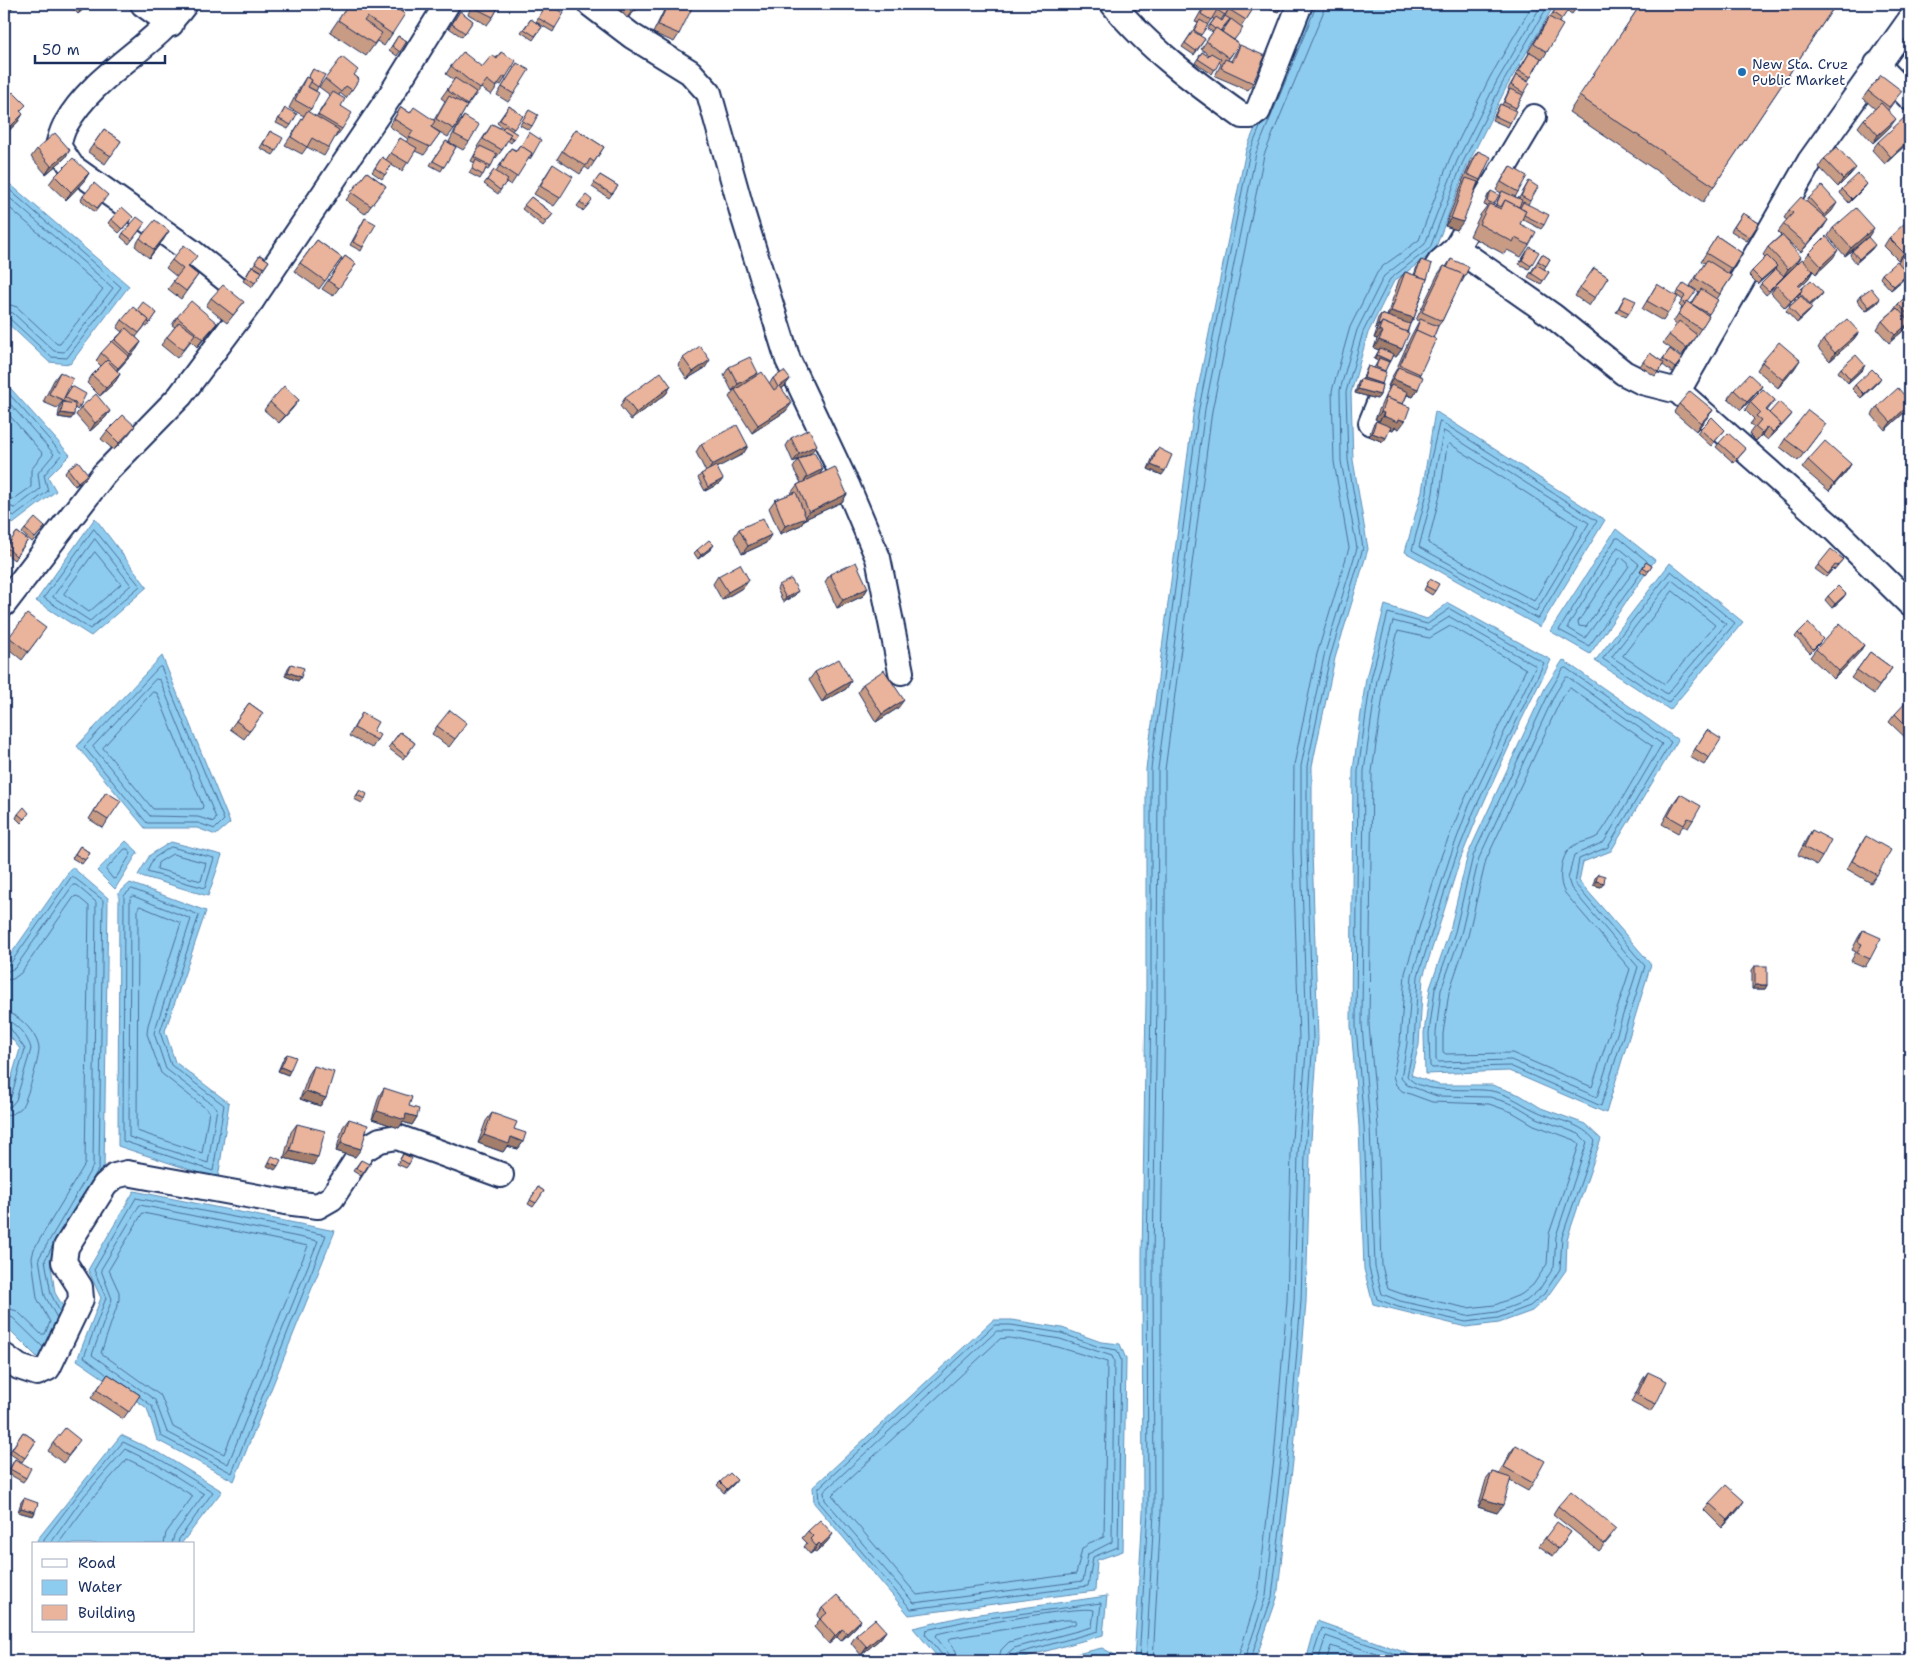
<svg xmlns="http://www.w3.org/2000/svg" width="1914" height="1665" font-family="'Shantell Sans',sans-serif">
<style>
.water{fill:#8eccef;stroke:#608db5}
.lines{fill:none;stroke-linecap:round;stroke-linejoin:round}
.shore{stroke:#496e98;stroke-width:1}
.minor-casing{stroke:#1b2f5e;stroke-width:28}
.minor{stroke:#fff;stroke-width:24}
.wall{fill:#c89b85;stroke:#1b2f5e;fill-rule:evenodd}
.shaded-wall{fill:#a37e6c;stroke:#1b2f5e}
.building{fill:#e9b49b;stroke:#1b2f5e}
.poi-dot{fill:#1f6fb2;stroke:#fff;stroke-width:2}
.labels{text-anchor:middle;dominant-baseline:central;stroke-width:4;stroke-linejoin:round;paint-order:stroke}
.poi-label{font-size:14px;fill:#1b2f5e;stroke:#fff;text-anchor:start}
</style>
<rect width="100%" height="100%" fill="#fff"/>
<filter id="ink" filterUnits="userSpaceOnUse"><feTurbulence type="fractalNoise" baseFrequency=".02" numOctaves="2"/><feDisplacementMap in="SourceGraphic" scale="10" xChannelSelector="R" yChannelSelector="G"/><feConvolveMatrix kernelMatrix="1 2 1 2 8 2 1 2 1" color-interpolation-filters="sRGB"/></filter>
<g filter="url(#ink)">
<g class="water">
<path d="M 1306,4 L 1555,4 L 1507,86 L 1467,166 L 1434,252 L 1394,281 L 1368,333 L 1351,393 L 1353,460 L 1368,549 L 1335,658 L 1312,766 L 1312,850 L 1318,1039 L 1310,1155 L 1306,1302 L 1293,1461 L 1277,1598 L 1255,1661 L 1134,1661 L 1143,1512 L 1142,1258 L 1146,1000 L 1146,769 L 1194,408 L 1246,150 Z"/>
<path d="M 4,179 L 129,286 L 70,364 L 49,362 L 4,320 Z"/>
<path d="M 4,381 L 70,455 L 48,477 L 56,491 L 13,524 L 4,515 Z"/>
<path d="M 1435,411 L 1605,520 L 1540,627 L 1405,552 L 1422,491 Z"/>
<path d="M 95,518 L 147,587 L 91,636 L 36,601 Z"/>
<path d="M 1616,529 L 1655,560 L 1590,654 L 1550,631 Z"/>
<path d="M 1670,563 L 1743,622 L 1670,710 L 1595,661 Z"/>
<path d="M 1448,603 L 1551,660 L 1516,731 L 1479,813 L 1460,860 L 1423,977 L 1419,1045 L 1411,1075 L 1439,1085 L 1492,1085 L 1520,1095 L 1541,1108 L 1585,1124 L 1601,1139 L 1567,1239 L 1566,1270 L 1547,1297 L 1532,1311 L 1499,1323 L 1466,1327 L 1373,1304 L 1364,1269 L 1359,1127 L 1351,1026 L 1353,770 L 1366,678 L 1385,605 L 1427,619 Z"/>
<path d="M 162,656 L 230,823 L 216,835 L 197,828 L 145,828 L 77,746 Z"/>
<path d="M 1563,660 L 1678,740 L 1611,851 L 1583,862 L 1579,881 L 1651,964 L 1606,1113 L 1509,1071 L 1425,1074 L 1424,1033 L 1430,988 L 1450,930 L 1468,854 L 1545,688 Z"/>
<path d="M 126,841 L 138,852 L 115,889 L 97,871 Z"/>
<path d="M 171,842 L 222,855 L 208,896 L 138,875 L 150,855 Z"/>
<path d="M 72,867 L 108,898 L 104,1170 L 50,1259 L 55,1293 L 72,1321 L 48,1368 L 4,1324 L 4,1103 L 20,1049 L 4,1029 L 4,964 Z"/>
<path d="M 130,883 L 206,911 L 165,1031 L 175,1062 L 229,1103 L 218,1179 L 118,1146 L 119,893 Z"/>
<path d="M 134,1191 L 335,1231 L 234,1481 L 157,1440 L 147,1408 L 77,1360 L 101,1298 L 88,1270 Z"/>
<path d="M 993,1320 L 1012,1320 L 1062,1328 L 1101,1342 L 1120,1344 L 1126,1359 L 1123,1551 L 1097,1560 L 1095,1591 L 909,1615 L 814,1503 L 813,1487 Z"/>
<path d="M 121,1435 L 163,1455 L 222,1491 L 181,1544 L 40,1544 L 37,1540 Z"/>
<path d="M 1107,1596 L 1103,1635 L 1011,1661 L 941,1661 L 913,1628 L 965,1616 Z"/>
<path d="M 1317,1621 L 1429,1661 L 1306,1661 Z"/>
<path d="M 1102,1648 L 1115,1655 L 1115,1661 L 1047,1661 Z"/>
</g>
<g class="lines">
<g class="shore">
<path d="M 4,185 L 121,287 L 67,358 L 51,357 L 9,318 L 4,317"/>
<path d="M 4,193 L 113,288 L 64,352 L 54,351 L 13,313 L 4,311"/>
<path d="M 4,203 L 103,289 L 60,344 L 57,344 L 17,307 L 4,303"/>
<path d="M 4,388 L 62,454 L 44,475 L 48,491 L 15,516 L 4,512"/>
<path d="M 4,397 L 54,454 L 38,473 L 40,489 L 15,508 L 4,505"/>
<path d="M 4,409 L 43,454 L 31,470 L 31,487 L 14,499 L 4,498"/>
<path d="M 1440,421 L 1597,521 L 1538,619 L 1412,550 L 1427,493 L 1429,467 Z"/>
<path d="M 1444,431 L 1589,523 L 1536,611 L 1419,547 L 1433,493 L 1436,468 Z"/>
<path d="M 1450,444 L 1578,526 L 1534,601 L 1428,543 L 1440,495 L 1447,446 Z"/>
<path d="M 94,529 L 140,586 L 90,629 L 44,598 Z"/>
<path d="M 95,539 L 131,585 L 90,621 L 53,597 Z"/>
<path d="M 1618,547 L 1639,564 L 1585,638 L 1568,628 L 1568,626 Z"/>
<path d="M 95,552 L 121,584 L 89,612 L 64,594 Z"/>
<path d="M 1622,558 L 1628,563 L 1629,566 L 1586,627 L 1579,626 L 1578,622 L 1619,559 Z"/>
<path d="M 1671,571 L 1735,623 L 1668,703 L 1603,659 Z"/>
<path d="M 1641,573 L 1589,646 L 1559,630 L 1616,538 L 1619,538 L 1647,561"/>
<path d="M 1672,580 L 1726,624 L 1667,694 L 1612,657 Z"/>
<path d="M 1673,591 L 1715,625 L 1665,684 L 1623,656 Z"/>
<path d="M 1450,609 L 1544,663 L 1474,811 L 1455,859 L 1418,976 L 1414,1044 L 1407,1076 C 1421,1096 1471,1087 1492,1091 C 1512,1095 1523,1106 1541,1113 C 1559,1121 1582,1123 1595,1141 L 1562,1237 L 1560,1269 L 1544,1294 L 1530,1306 L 1498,1318 L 1466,1322 L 1398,1307 L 1377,1299 L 1369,1268 L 1364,1126 L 1356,1026 L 1358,771 L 1371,679 L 1388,613 L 1427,624 Z"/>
<path d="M 1450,617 L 1536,666 L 1468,808 L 1450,857 L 1412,975 L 1407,1043 L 1401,1078 L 1407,1085 L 1437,1096 L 1490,1097 L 1515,1105 L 1537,1118 L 1579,1134 L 1587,1142 L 1556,1236 L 1554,1267 L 1539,1290 L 1526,1301 L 1497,1312 L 1467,1316 L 1400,1301 L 1382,1294 L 1375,1267 L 1370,1126 L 1362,1025 L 1364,771 L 1377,680 L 1393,621 L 1428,630 Z"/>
<path d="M 1451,626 L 1526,669 L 1462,805 L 1442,854 L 1405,973 L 1400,1042 L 1393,1076 L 1396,1085 L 1402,1091 L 1432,1102 L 1489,1104 L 1512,1112 L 1534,1125 L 1575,1140 L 1579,1145 L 1549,1234 L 1547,1264 L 1533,1285 L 1522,1294 L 1495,1305 L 1467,1308 L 1402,1294 L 1388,1289 L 1382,1266 L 1378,1126 L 1369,1025 L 1372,772 L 1385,682 L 1398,631 L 1429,638 Z"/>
<path d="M 161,667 L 224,820 L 215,829 L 198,823 L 147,823 L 84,747 L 158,668 Z"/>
<path d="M 1566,668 L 1671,742 L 1608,847 L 1579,859 L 1575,884 L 1645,966 L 1601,1106 L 1510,1066 L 1432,1068 L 1430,1066 L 1429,1033 L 1435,989 L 1455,932 L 1473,856 L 1550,691 L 1563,669 Z"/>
<path d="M 1568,677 L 1662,744 L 1604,842 L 1574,855 L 1568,879 L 1571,888 L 1638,967 L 1597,1097 L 1511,1060 L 1439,1062 L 1436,1060 L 1436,1033 L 1441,990 L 1461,934 L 1479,858 L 1555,694 L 1565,678 Z"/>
<path d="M 156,679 L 160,680 L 216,818 L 214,822 L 198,817 L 150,816 L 93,747 Z"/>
<path d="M 1570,688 L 1652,746 C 1647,757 1604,831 1598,836 C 1588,843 1574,841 1567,852 C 1560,862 1558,883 1565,893 L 1630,969 L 1592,1087 L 1512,1053 L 1446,1054 L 1443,1052 L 1443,1034 L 1449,992 L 1468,936 L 1486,860 L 1562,697 Z"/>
<path d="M 153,692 L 157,693 L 203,806 L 202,809 L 153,809 L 103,748 Z"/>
<path d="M 171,847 L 214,858 L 205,888 L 147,872 L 153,859 Z"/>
<path d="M 125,849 L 128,849 L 131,854 L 116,878 L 113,879 L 106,870 Z"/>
<path d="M 173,854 L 206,863 L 201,881 L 157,869 L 158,863 Z"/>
<path d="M 132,889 L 199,915 L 160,1032 L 171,1065 L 224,1105 L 213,1171 L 123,1141 L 124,896 Z"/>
<path d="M 133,896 L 191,919 L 154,1033 L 166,1069 L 217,1108 L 208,1163 L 129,1137 L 130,899 Z"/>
<path d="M 140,906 L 181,923 L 148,1025 L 147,1034 L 161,1073 L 209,1111 L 202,1153 L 137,1131 L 138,909 Z"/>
<path d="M 4,967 L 10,964 L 72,876 L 103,900 L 99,1168 L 85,1193"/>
<path d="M 4,973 L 15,968 L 73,885 L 76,885 L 96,902 L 93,1166 L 39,1258 L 45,1296 L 57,1318"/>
<path d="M 4,980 L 13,979 L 21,973 L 74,897 L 77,896 L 89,906 L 85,1164 L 34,1249 L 32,1258 L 37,1298 L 50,1322 L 45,1334 L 41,1334 L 17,1311 L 4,1307"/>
<path d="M 4,1012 C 18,1013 38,1034 39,1049 C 39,1059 27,1100 21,1108 C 16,1113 10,1115 4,1115"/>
<path d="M 4,1020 C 15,1021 29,1038 31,1049 L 16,1100 L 11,1106 L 4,1108"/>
<path d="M 4,1026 L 10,1028 L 25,1049 L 11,1097 L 4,1101"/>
<path d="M 140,1205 L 318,1241 L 228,1464 L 167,1432 L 155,1400 L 92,1355 L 112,1299 L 101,1270 Z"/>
<path d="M 143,1213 L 308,1246 L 224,1454 L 173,1427 L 161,1396 L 101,1353 L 119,1300 L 119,1292 L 109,1270 Z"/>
<path d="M 53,1245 L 45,1260 L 51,1294 L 60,1312"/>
<path d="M 4,1314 L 13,1318 L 43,1347"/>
<path d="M 995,1325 L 1011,1325 L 1061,1333 L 1099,1347 L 1117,1350 L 1121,1360 L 1118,1547 L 1093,1557 L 1088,1586 L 911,1609 L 819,1502 L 818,1489 Z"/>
<path d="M 997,1331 L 1011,1331 L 1060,1339 L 1112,1356 L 1114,1361 L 1112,1542 L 1088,1554 L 1083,1581 L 914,1603 L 825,1500 L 824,1492 Z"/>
<path d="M 1010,1338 L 1058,1347 L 1107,1362 L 1104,1537 L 1089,1543 L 1082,1549 L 1076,1574 L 917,1595 L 832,1495 L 1000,1339 Z"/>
<path d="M 106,1374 L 84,1357 L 106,1298 L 94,1270 L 136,1198 L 326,1235 L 232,1473 L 161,1436 L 152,1406 L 140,1397"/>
<path d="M 44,1544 L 44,1539 L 80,1492 L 123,1442 L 161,1460 L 213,1492 L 179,1539 L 178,1544"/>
<path d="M 50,1544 L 84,1496 L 125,1449 L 158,1465 L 204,1494 L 174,1535 L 172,1544"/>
<path d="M 58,1544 L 90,1501 L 127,1459 L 154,1472 L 193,1496 L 166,1533 L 164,1544"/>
<path d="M 944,1661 L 943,1656 L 925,1634 L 926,1630 L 966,1621 L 1101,1603 L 1098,1631 L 1016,1654 L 1012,1661"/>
<path d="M 951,1661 L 949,1654 L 936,1637 L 937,1634 C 959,1628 1078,1605 1094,1610 L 1092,1627 L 1014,1648 L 1007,1654 L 1005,1661"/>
<path d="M 958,1661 L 956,1651 L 949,1641 L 951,1638 L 1064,1620 L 1076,1620 L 1075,1624 L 1009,1642 L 1001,1650 L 998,1661"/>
<path d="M 1139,1661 L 1148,1512 L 1147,1258 L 1151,1000 L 1151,769 L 1199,408 L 1250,151 L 1261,125"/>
<path d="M 1146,1661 L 1154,1512 L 1153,1258 L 1157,1000 L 1158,769 L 1205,409 L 1256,153 L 1317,4"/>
<path d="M 1153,1661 L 1161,1512 L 1161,1258 L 1165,1000 L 1165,770 L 1212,411 L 1264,155 L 1323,13 L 1324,4"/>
<path d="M 1237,1661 L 1258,1594 L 1274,1459 L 1287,1301 L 1291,1154 L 1299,1039 L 1293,851 L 1294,765 L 1317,654 L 1349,548 L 1334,462 L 1332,391 L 1350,327 L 1377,273 L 1383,266 L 1419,240 L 1450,158 L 1490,77 L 1533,4"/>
<path d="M 1244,1661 L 1266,1596 L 1281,1459 L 1294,1301 L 1298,1154 L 1307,1039 L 1301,850 L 1301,766 L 1324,656 L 1357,548 L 1341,461 L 1340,390 L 1357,330 L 1384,276 L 1425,244 L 1457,161 L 1497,81 L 1542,4"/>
<path d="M 1250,1661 L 1272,1597 L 1288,1460 L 1301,1301 L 1305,1154 L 1313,1039 L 1307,850 L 1307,766 L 1330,657 L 1363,548 L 1348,460 L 1346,392 L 1363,332 L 1390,279 L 1430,248 L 1462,164 L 1502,84 L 1549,4"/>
<path d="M 1311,1661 L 1322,1628 L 1415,1661"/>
<path d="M 1318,1661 L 1326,1636 L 1396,1661"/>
<path d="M 1326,1661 L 1331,1646 L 1374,1661"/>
</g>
<g class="minor-casing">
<g id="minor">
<path d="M 143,4 L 171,24"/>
<path d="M 185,4 C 152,49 94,74 66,124 C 62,130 60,139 58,146 L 72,167 L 192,252 L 252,300"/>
<path d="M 590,4 L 632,36 L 690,72 L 709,93 L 743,215 L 788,360 L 847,485 L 878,558 L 901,672"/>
<path d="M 1113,4 C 1147,47 1197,84 1242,116 L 1251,116 L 1258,111 L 1300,4"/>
<path d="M 1877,64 L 1910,98"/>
<path d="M 1534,117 L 1456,248 L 1553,316 L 1624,373 L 1642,382 L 1678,391 L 1834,529 L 1910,604"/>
<path d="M 1678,391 L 1810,161 L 1910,20"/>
<path d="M 1371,423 L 1430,278 L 1440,262 L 1456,248"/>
<path d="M 4,604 L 104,474 L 180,396 L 252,300 L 390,96 L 447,4"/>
<path d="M 4,1356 L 19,1367 L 37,1373 L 48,1368 L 81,1299 L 80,1287 L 64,1262 L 66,1247 L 105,1185 L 115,1176 L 127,1173 L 285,1202 L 318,1206 L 332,1198 L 363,1150 L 380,1140 L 397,1137 L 501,1175"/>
</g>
</g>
<use href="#minor" class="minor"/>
</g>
<g class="wall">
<path d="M 69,4 L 89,4 L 78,14 Z"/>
<path d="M 349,4 L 358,5 L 358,4 L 391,4 L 391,5 L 392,6 L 394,4 L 407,4 L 402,12 L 392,34 L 384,46 L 377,41 L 366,56 L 330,32 Z"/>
<path d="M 467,4 L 500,4 L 493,17 L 487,25 L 468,14 L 472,6 Z"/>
<path d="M 542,4 L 559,4 L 555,8 L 555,28 L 553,32 L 536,22 L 546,6 Z"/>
<path d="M 615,4 L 643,4 L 627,18 Z"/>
<path d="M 667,4 L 687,4 L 679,34 L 674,42 L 653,33 Z"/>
<path d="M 1205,4 L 1256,4 L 1241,27 L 1234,40 L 1239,44 L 1228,60 L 1231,61 L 1235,53 L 1240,45 L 1253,83 L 1248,90 L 1215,76 L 1221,64 L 1219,62 L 1212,74 L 1195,63 L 1202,52 L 1208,56 L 1209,55 L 1201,49 L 1213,32 L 1207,29 L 1214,19 L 1212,18 L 1200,36 L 1205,39 L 1194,55 L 1182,47 L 1198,23 L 1195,22 ZM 1229,8 L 1225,16 L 1222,21 L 1221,20 ZM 1229,21 L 1230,21 L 1222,32 L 1221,31 Z"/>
<path d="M 1559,4 L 1579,4 L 1572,14 L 1567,11 L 1559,23 L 1547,52 L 1542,60 L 1541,59 L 1528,81 L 1516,75 L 1529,53 L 1528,52 L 1544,25 L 1549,17 L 1550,17 Z"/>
<path d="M 1641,4 L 1836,4 L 1703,202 L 1569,112 Z"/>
<path d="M 460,11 L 473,21 L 462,37 L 449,28 Z"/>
<path d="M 531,19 L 542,27 L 533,40 L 521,32 Z"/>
<path d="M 1910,32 L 1910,46 L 1904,41 Z"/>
<path d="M 398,36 L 407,41 L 397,56 L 389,50 Z"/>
<path d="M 501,52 L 506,77 L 501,85 L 499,84 L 491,95 L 481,88 L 474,97 L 474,96 L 467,106 L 454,129 L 448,137 L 431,127 L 440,133 L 424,155 L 415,151 L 402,171 L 391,165 L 382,179 L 372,172 L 382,157 L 386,160 L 400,138 L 406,142 L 408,139 L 389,126 L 401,107 L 410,113 L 434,120 L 445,101 L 441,98 L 454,80 L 446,74 L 451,66 L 482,67 L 496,58 Z"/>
<path d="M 517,63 L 514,94 L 508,102 L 497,95 Z"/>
<path d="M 313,69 L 318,87 L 316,91 L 308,87 L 311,109 L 308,112 L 316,117 L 330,95 L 319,87 L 325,79 L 354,75 L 359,79 L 346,98 L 340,93 L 339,95 L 341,106 L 342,129 L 336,137 L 335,137 L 324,156 L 307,147 L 302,154 L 285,145 L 304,116 L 289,108 L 301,85 L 306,77 L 308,78 Z"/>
<path d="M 1516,75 L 1524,93 L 1515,110 L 1510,123 L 1508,127 L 1492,120 L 1500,104 L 1502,105 L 1509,90 L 1508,89 Z"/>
<path d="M 1868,91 L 1896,99 L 1888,110 L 1890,127 L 1873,143 L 1858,127 L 1864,119 L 1875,109 L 1863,98 Z"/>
<path d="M 4,101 L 21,112 L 18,122 L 4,135 Z"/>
<path d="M 509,106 L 523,116 L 512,131 L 517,134 L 511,143 L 507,140 L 502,150 L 496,158 L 495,157 L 491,166 L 488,170 L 486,169 L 480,179 L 469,173 L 475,163 L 471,161 L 478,148 L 477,147 L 492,124 L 502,129 L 503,128 L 497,123 Z"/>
<path d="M 285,108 L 291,125 L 288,129 L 276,123 Z"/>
<path d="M 529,110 L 532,126 L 529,130 L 520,125 Z"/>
<path d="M 464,116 L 469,142 L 463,150 L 449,142 L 458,124 Z"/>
<path d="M 1910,125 L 1910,141 L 1885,164 L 1872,150 L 1878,142 Z"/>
<path d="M 104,129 L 121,141 L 105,164 L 88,152 Z"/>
<path d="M 576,129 L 604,147 L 589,170 L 585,167 L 580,174 L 557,159 Z"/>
<path d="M 270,131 L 276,151 L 273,155 L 260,148 Z"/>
<path d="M 446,141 L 456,147 L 441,171 L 430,165 Z"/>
<path d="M 520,145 L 532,156 L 530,159 L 528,159 L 511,185 L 506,182 L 498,194 L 484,184 L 494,170 L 496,171 L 511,148 L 516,150 Z"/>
<path d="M 37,149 L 65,158 L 46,174 L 31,157 Z"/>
<path d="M 1478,151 L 1480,180 L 1477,185 L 1457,230 L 1445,226 L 1461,186 L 1463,182 L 1462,182 L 1472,159 Z"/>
<path d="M 1824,159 L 1850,175 L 1838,187 L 1819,167 Z"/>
<path d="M 553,164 L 560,198 L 554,206 L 534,194 Z"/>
<path d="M 1510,166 L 1518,192 L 1515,197 L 1519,198 L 1529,181 L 1530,201 L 1528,204 L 1544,225 L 1541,229 L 1522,219 L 1520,224 L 1529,245 L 1521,257 L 1507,250 L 1504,254 L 1470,236 L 1480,215 L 1487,206 L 1484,205 L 1488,195 L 1491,191 L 1494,204 L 1493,206 L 1495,206 L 1501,193 L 1496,190 L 1505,174 Z"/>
<path d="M 367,172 L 386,186 L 365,214 L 346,200 Z"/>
<path d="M 89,173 L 84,181 L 66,200 L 49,184 L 55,176 Z"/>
<path d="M 600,175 L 618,186 L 609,198 L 592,187 Z"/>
<path d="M 1864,188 L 1849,203 L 1840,193 L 1842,189 Z"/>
<path d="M 83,196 L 105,199 L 95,212 L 81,200 Z"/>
<path d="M 531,197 L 553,214 L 543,226 L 522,209 Z"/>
<path d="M 1809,198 L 1832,211 L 1825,217 L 1823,228 L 1801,252 L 1785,239 L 1796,265 L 1783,276 L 1781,280 L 1803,261 L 1809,253 L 1833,258 L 1816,274 L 1813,271 L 1808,279 L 1799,287 L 1801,289 L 1823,293 L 1820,297 L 1810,306 L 1809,312 L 1797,323 L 1786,311 L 1789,307 L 1799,298 L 1797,297 L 1785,308 L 1771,293 L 1776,286 L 1766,295 L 1759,287 L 1761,284 L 1776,269 L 1775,268 L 1758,284 L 1749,275 L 1752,271 L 1766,258 L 1763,255 L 1768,247 L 1781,235 L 1778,232 L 1787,220 L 1784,218 L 1789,210 L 1806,202 Z"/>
<path d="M 580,202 L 589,204 L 583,211 L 577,206 Z"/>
<path d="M 1743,213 L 1759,223 L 1747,241 L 1731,231 Z"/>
<path d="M 365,218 L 363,247 L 361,251 L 350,245 Z"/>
<path d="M 111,219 L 130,221 L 119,233 L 108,223 Z"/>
<path d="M 145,223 L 129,244 L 121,237 L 123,233 Z"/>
<path d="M 1833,228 L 1869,236 L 1845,256 L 1828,236 Z"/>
<path d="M 1717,236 L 1742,253 L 1729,273 L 1732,276 L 1717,299 L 1718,300 L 1708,315 L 1709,316 L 1692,342 L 1681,356 L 1663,343 L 1677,325 L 1673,322 L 1682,308 L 1679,305 L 1683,300 L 1676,295 L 1684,283 L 1688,302 L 1691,304 L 1699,292 L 1690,286 L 1705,263 L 1701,261 Z"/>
<path d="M 140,238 L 164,239 L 149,258 L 135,246 Z"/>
<path d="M 1889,238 L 1910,249 L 1910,277 L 1908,274 L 1905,278 L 1891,290 L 1880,278 L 1882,274 L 1898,262 L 1902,256 L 1898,260 L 1884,246 Z"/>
<path d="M 317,240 L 342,258 L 319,289 L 294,271 Z"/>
<path d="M 1872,249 L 1856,263 L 1850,255 L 1852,251 Z"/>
<path d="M 1527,251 L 1531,266 L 1529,269 L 1519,264 Z"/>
<path d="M 1542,254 L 1550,259 L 1544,269 L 1549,272 L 1541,284 L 1528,277 Z"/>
<path d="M 260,255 L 269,261 L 252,287 L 243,281 L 252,266 L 261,271 L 253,266 Z"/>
<path d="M 345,256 L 356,264 L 333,296 L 322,289 Z"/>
<path d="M 1451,259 L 1464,278 L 1462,282 L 1460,282 L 1442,321 L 1438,326 L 1433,338 L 1419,376 L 1418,389 L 1413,397 L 1407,395 L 1403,404 L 1399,429 L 1395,427 L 1393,430 L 1390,429 L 1383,442 L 1369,436 L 1373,425 L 1376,421 L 1378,422 L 1379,421 L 1375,419 L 1389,387 L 1388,386 L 1393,375 L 1396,370 L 1410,338 L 1419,321 L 1416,320 L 1438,274 L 1444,266 L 1446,267 Z"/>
<path d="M 172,260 L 188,267 L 198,275 L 181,299 L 168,289 L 177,277 L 166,268 Z"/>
<path d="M 1421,260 L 1427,279 L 1414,318 L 1410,324 L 1402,349 L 1396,357 L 1393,355 L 1384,372 L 1380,395 L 1377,399 L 1355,393 L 1358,383 L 1360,379 L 1362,380 L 1366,370 L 1368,366 L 1374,368 L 1378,361 L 1374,359 L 1379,350 L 1374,348 L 1377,339 L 1374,338 L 1377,329 L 1375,328 L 1378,318 L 1381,314 L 1387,316 L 1399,280 L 1405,272 L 1414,275 L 1418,264 Z"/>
<path d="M 1594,268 L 1608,277 L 1589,306 L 1575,296 Z"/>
<path d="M 1657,284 L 1668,313 L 1663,321 L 1642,309 Z"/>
<path d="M 1910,293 L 1910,325 L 1907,328 L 1906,326 L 1904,330 L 1889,343 L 1877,329 L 1882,321 L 1893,311 L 1898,304 Z"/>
<path d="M 1625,296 L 1629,313 L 1626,317 L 1616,312 Z"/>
<path d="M 1860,296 L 1877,303 L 1866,311 L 1857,300 Z"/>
<path d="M 211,298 L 244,302 L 227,323 L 206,306 Z"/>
<path d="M 137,310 L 157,313 L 147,327 L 145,326 L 136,337 L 141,342 L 136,350 L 117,371 L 120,374 L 115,382 L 100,396 L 87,383 L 92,375 L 101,366 L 96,361 L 101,353 L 122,332 L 117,328 L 122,320 Z"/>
<path d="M 177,317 L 217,323 L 211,331 L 197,347 L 191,341 L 177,358 L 161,345 L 175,327 L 172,325 Z"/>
<path d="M 1859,332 L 1853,340 L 1830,361 L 1818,348 L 1823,340 Z"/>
<path d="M 1670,349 L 1682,359 L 1672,372 L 1663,365 L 1655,376 L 1640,366 L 1650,353 L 1661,361 Z"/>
<path d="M 683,358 L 705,368 L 687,379 L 678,365 Z"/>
<path d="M 1762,362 L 1795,368 L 1778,388 L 1757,370 Z"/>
<path d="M 729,367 L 756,375 L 770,383 L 773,378 L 790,379 L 784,387 L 782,389 L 786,411 L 752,433 L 729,397 L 734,390 L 732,391 L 724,375 Z"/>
<path d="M 1841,368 L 1863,369 L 1848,383 L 1838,372 Z"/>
<path d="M 60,372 L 63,400 L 72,386 L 80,406 L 77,410 L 75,408 L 71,419 L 58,417 L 60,406 L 63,402 L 65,402 L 63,401 L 57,408 L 43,402 L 54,380 Z"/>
<path d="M 1910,376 L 1910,391 L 1904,385 Z"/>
<path d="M 1878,382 L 1861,398 L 1852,389 L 1855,385 Z"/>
<path d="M 671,386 L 666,394 L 631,420 L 620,406 L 625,398 Z"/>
<path d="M 1762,386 L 1756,394 L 1741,410 L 1728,398 L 1734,390 Z"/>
<path d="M 1775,400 L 1767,411 L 1769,413 L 1792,414 L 1789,418 L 1778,430 L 1777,429 L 1768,440 L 1762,435 L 1756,441 L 1749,434 L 1754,427 L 1750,424 L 1754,419 L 1745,410 L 1750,402 Z"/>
<path d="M 270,402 L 293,408 L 279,423 L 264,410 Z"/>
<path d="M 1679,404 L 1713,410 L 1696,431 L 1674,412 Z"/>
<path d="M 81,407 L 110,411 L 105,418 L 90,431 L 76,415 Z"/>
<path d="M 1877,407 L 1906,411 L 1885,430 L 1872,415 Z"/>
<path d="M 1700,429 L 1725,430 L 1711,446 L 1697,433 Z"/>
<path d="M 107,431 L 129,434 L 114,450 L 101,439 Z"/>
<path d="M 1820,432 L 1798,461 L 1780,447 L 1785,439 Z"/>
<path d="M 791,438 L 811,453 L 793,462 L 786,446 Z"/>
<path d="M 1719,443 L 1746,449 L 1734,463 L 1716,447 Z"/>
<path d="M 701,444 L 748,446 L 743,454 L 717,467 L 720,483 L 705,491 L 698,478 L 701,474 L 706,472 L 696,452 Z"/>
<path d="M 1158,448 L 1162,475 L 1148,469 L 1155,452 Z"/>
<path d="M 798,460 L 823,469 L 820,474 L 847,494 L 842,502 L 805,519 L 801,525 L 780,534 L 769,508 L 775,500 L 791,494 L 791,493 L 797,485 L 801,483 L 793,468 Z"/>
<path d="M 1808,460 L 1851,464 L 1846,472 L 1829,491 L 1802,468 Z"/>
<path d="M 68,469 L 88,474 L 86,478 L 75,486 L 65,473 Z"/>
<path d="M 45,527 L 32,542 L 22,533 L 25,529 Z"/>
<path d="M 739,529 L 766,543 L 742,554 L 734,537 Z"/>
<path d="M 17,532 L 28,540 L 14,560 L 4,552 L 4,550 Z"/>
<path d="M 711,549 L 698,559 L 694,553 L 697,550 Z"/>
<path d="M 1843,559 L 1834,570 L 1833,569 L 1826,577 L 1815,569 L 1818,565 Z"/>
<path d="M 1646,562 L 1652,566 L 1646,575 L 1640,571 Z"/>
<path d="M 830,574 L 868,588 L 863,596 L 837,608 L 825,582 Z"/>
<path d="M 718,576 L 744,587 L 722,600 L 713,584 Z"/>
<path d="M 1430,579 L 1435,591 L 1432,595 L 1424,590 Z"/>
<path d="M 779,585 L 795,595 L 783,602 L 777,589 Z"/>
<path d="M 1828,596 L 1843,598 L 1832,608 L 1825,600 Z"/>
<path d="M 1798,633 L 1820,643 L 1810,653 L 1795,637 Z"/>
<path d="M 40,636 L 22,660 L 4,645 L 9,637 Z"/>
<path d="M 1864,645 L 1859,653 L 1834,679 L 1810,657 L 1816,649 Z"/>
<path d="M 1870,652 L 1892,668 L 1874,694 L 1851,678 Z"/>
<path d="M 291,664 L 301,677 L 298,681 L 285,676 L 288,668 Z"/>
<path d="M 815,672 L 851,681 L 846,689 L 822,702 L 809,680 Z"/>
<path d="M 863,684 L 898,708 L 876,722 L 858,692 Z"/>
<path d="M 1910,700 L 1910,740 L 1909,741 L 1889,722 L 1895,714 Z"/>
<path d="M 249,703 L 263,713 L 244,739 L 230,729 Z"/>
<path d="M 362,713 L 373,731 L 377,740 L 372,748 L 349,736 Z"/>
<path d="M 437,726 L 461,731 L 449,747 L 432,734 Z"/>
<path d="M 1707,730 L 1709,758 L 1704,765 L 1690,757 Z"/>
<path d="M 400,732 L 415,743 L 403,759 L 388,748 Z"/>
<path d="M 360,790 L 365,799 L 362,803 L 354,799 Z"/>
<path d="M 106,792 L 108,820 L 103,828 L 89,819 Z"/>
<path d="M 1680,794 L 1693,820 L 1688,828 L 1683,826 L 1678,833 L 1662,824 L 1674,802 Z"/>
<path d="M 18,814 L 27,817 L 21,823 L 16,818 Z"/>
<path d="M 1812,830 L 1822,857 L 1817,865 L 1798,855 L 1807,838 Z"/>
<path d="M 1866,836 L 1877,875 L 1871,883 L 1847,869 L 1861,844 Z"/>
<path d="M 1910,843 L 1910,850 L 1908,848 Z"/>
<path d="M 80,846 L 90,853 L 82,864 L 72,858 Z"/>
<path d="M 1598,874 L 1601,887 L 1593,885 L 1595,878 Z"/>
<path d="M 1863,930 L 1870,959 L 1865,967 L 1851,961 L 1856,952 L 1852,950 L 1858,938 Z"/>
<path d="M 1755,966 L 1767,985 L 1765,989 L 1752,989 L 1752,970 Z"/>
<path d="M 287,1054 L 288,1075 L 278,1071 L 284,1057 Z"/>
<path d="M 314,1066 L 326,1098 L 320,1106 L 300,1099 L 309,1074 Z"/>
<path d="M 384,1088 L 409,1106 L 417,1117 L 412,1125 L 403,1122 L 399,1128 L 372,1119 L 379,1096 Z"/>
<path d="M 492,1113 L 514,1129 L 523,1142 L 518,1149 L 507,1146 L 503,1152 L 478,1143 L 486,1121 Z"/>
<path d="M 349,1119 L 355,1157 L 336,1151 L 343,1127 Z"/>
<path d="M 297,1124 L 313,1165 L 284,1158 L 291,1132 Z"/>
<path d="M 403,1154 L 409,1164 L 406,1168 L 397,1164 Z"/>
<path d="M 361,1160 L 364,1172 L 361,1176 L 353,1171 Z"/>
<path d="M 538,1187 L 544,1191 L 533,1207 L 528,1204 Z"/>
<path d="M 1648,1372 L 1656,1404 L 1650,1412 L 1631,1402 L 1643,1379 Z"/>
<path d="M 108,1374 L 140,1395 L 123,1419 L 91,1398 Z"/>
<path d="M 23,1432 L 36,1441 L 22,1462 L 9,1453 Z"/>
<path d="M 53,1443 L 75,1448 L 63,1463 L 48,1451 Z"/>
<path d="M 1516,1445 L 1533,1483 L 1528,1491 L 1510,1481 L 1497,1513 L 1478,1507 L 1486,1480 L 1492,1472 L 1499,1474 L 1510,1453 Z"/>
<path d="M 15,1459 L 26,1478 L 23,1482 L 7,1473 Z"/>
<path d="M 720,1482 L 734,1484 L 724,1493 L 717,1485 Z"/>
<path d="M 24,1498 L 35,1512 L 33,1516 L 18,1512 L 21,1502 Z"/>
<path d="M 1709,1503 L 1739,1509 L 1722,1528 L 1704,1510 Z"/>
<path d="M 1558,1506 L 1611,1537 L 1599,1551 L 1553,1514 Z"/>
<path d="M 808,1531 L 827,1542 L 816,1552 L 814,1551 L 810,1554 L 804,1547 L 807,1543 L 802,1538 Z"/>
<path d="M 1571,1532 L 1553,1556 L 1539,1546 L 1545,1538 Z"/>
<path d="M 822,1608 L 861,1620 L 855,1628 L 841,1641 L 837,1637 L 829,1644 L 814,1627 L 820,1619 L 817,1616 Z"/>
<path d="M 886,1631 L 880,1639 L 861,1655 L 851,1643 L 856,1635 Z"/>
</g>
<g class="shaded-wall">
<path d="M 15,4 L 16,4 L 4,17 L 4,14 Z"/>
<path d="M 86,4 L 89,4 L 78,14 L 83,6 Z"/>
<path d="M 639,4 L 643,4 L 627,18 L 633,10 Z"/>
<path d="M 1259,4 L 1282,4 L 1284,5 L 1278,12 L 1258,5 Z"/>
<path d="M 23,114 L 18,122 L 4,135 L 9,128 Z"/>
<path d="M 1896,119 L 1890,127 L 1873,143 L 1878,135 Z"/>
<path d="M 1910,139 L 1910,141 L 1885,164 L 1891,157 Z"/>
<path d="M 70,150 L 65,158 L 46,174 L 51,166 Z"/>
<path d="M 1856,168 L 1850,175 L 1838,187 L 1843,179 Z"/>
<path d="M 89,173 L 84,181 L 66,200 L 71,192 Z"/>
<path d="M 1867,184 L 1864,188 L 1849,203 L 1852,199 Z"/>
<path d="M 1837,203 L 1832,211 L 1819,223 L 1824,215 Z"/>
<path d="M 1451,218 L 1463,222 L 1457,230 L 1445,226 Z"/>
<path d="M 1828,220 L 1823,228 L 1801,252 L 1807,245 Z"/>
<path d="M 1874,228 L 1869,236 L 1845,256 L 1851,248 Z"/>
<path d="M 169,231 L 164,239 L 149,258 L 154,250 Z"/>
<path d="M 1875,245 L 1872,249 L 1856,263 L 1859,259 Z"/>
<path d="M 1910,246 L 1910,249 L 1898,260 Z"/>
<path d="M 1838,250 L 1833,258 L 1816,274 L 1821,266 Z"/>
<path d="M 1801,257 L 1796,265 L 1783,277 L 1788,269 Z"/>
<path d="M 1777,266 L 1774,270 L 1758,284 L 1761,280 Z"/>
<path d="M 1813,271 L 1808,279 L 1792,294 L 1798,286 Z"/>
<path d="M 1908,274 L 1905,278 L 1891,290 L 1894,286 Z"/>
<path d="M 1802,290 L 1796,298 L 1785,308 L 1791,301 Z"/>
<path d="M 1823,293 L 1820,297 L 1808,308 L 1810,304 Z"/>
<path d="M 1880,299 L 1877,303 L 1866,311 L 1869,307 Z"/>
<path d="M 1812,308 L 1809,312 L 1797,323 L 1800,319 Z"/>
<path d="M 1391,311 L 1414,318 L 1408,326 L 1386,319 Z"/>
<path d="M 1910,322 L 1904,330 L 1889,343 L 1895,335 Z"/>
<path d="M 217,323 L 211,331 L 197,347 L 203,339 Z"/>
<path d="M 1378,325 L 1380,325 L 1377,329 L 1375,328 Z"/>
<path d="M 1379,330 L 1383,332 L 1377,339 L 1374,338 Z"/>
<path d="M 1859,332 L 1853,340 L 1830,361 L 1835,353 Z"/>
<path d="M 1379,340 L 1402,349 L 1396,357 L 1379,350 L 1380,348 L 1379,350 L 1374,348 Z"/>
<path d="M 141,342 L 136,350 L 112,376 L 118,368 Z"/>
<path d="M 1377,355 L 1390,361 L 1387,365 L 1379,358 L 1378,361 L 1374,359 Z"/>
<path d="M 710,360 L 705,368 L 687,379 L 693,372 Z"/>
<path d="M 1800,360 L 1795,368 L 1778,388 L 1783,380 Z"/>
<path d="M 1865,365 L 1863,369 L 1848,383 L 1850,379 Z"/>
<path d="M 758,373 L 753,381 L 732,391 L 738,384 Z"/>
<path d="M 120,374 L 115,382 L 100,396 L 106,388 Z"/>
<path d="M 1364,378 L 1382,384 L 1379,388 L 1361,382 Z"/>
<path d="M 1881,378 L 1878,382 L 1861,398 L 1864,394 Z"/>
<path d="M 790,379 L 784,387 L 775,393 L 780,386 Z"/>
<path d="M 1393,379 L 1418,389 L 1413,397 L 1390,387 L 1391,385 L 1389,387 L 1388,386 Z"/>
<path d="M 671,386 L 666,394 L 631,420 L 636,413 Z"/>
<path d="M 1762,386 L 1756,394 L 1741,410 L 1747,402 Z"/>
<path d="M 1358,389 L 1380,395 L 1377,399 L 1355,393 Z"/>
<path d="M 299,400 L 293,408 L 279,423 L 285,416 Z"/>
<path d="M 792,403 L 786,411 L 752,433 L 758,425 Z"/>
<path d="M 1910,404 L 1906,411 L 1885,430 L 1891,422 Z"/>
<path d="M 1713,410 L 1707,418 L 1696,431 L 1701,423 Z"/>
<path d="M 110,411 L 105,418 L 90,431 L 95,423 Z"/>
<path d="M 1381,412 L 1384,413 L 1379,421 L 1375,419 Z"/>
<path d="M 61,413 L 74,415 L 71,419 L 58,417 Z"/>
<path d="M 1383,416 L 1399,419 L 1405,421 L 1399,429 L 1395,427 L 1393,430 L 1377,424 Z"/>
<path d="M 1781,424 L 1775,432 L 1768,440 L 1773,432 Z"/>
<path d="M 135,426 L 129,434 L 114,450 L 119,443 Z"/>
<path d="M 1767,427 L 1762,435 L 1756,441 L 1762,433 Z"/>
<path d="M 1372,433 L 1386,438 L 1383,442 L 1369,436 Z"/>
<path d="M 817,445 L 811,453 L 793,462 L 799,454 Z"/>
<path d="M 748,446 L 743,454 L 707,473 L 712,465 Z"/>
<path d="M 1851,464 L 1846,472 L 1829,491 L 1834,484 Z"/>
<path d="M 1151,465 L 1165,471 L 1162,475 L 1148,469 Z"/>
<path d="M 823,469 L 818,477 L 802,485 L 807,477 Z"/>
<path d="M 88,474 L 86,478 L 75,486 L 78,482 Z"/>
<path d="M 723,479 L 720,483 L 705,491 L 708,487 Z"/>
<path d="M 847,494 L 842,502 L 805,519 L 801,525 L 780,534 L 785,526 L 805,518 L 809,512 Z"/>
<path d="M 771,535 L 766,543 L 742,554 L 748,546 Z"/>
<path d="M 714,545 L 711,549 L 698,559 L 701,555 Z"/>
<path d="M 749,580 L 744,587 L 722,600 L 728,592 Z"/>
<path d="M 868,588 L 863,596 L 837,608 L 843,600 Z"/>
<path d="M 798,591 L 795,595 L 783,602 L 786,598 Z"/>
<path d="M 1846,594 L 1843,598 L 1832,608 L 1835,604 Z"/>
<path d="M 1864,645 L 1859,653 L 1834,679 L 1839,671 Z"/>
<path d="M 288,672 L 301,677 L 298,681 L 285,676 Z"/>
<path d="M 851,681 L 846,689 L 822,702 L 827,695 Z"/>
<path d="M 904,700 L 898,708 L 876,722 L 882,714 Z"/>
<path d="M 1596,881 L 1604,883 L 1601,887 L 1593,885 Z"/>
<path d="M 1755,985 L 1767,985 L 1765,989 L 1752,989 Z"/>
<path d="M 281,1067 L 290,1071 L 288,1075 L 278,1071 Z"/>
<path d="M 306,1091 L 326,1098 L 320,1106 L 300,1099 Z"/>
<path d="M 377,1111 L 406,1114 L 417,1117 L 412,1125 L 403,1122 L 399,1128 L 372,1119 Z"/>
<path d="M 484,1135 L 511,1137 L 523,1142 L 518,1149 L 507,1146 L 503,1152 L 478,1143 Z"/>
<path d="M 341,1143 L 361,1149 L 355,1157 L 336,1151 Z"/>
<path d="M 290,1150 L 318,1157 L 313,1165 L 284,1158 Z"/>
<path d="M 269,1162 L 278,1166 L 275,1170 L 267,1166 Z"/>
<path d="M 737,1480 L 734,1484 L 724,1493 L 727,1489 Z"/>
<path d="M 1483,1499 L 1503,1505 L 1497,1513 L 1478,1507 Z"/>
<path d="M 1744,1501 L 1739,1509 L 1722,1528 L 1728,1520 Z"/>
<path d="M 21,1508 L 35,1512 L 33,1516 L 18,1512 Z"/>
<path d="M 833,1534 L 827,1542 L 816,1552 L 821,1545 Z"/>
<path d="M 819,1543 L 814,1551 L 810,1554 L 816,1546 Z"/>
<path d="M 861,1620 L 855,1628 L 841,1641 L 847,1633 Z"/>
<path d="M 842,1629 L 837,1637 L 829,1644 L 835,1636 Z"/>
<path d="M 886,1631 L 880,1639 L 861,1655 L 867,1647 Z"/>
</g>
<g class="building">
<path d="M 4,4 L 15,4 L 4,14 Z"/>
<path d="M 349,4 L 356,4 L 358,5 L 359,4 L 389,4 L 405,14 L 392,34 L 367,17 L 364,21 L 382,33 L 374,44 L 338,20 Z"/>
<path d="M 394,4 L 407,4 L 403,11 L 393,5 Z"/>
<path d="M 475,4 L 500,4 L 493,17 L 473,7 Z"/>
<path d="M 547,4 L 564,13 L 555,28 L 538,18 Z"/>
<path d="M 627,4 L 639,4 L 633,10 Z"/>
<path d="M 668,4 L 687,4 L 693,6 L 679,34 L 658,25 Z"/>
<path d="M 1206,4 L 1232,4 L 1225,15 L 1217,10 L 1211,20 L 1201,14 Z"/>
<path d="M 1233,4 L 1256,4 L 1246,20 L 1230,10 Z"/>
<path d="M 1559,4 L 1568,10 L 1562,19 L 1553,13 Z"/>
<path d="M 1565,4 L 1579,4 L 1575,10 Z"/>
<path d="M 1641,4 L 1836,4 L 1714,186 L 1579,96 Z"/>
<path d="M 460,11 L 473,21 L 465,33 L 452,24 Z"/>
<path d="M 1225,16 L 1230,19 L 1220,31 L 1216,28 L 1215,29 L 1210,25 L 1216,17 L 1222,21 Z"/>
<path d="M 1549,17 L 1563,25 L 1547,52 L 1534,44 Z"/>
<path d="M 531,19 L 542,27 L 535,36 L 524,29 Z"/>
<path d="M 1231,19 L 1243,28 L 1234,40 L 1222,32 Z"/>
<path d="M 1200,20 L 1208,25 L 1201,35 L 1194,30 Z"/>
<path d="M 1216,28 L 1239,44 L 1229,58 L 1206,41 Z"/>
<path d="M 1193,31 L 1205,39 L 1196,51 L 1185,43 Z"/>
<path d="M 398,36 L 407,41 L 400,52 L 392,46 Z"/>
<path d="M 1240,45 L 1265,56 L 1253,83 L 1221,68 L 1225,59 L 1233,62 Z"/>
<path d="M 463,52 L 482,67 L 492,55 L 497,59 L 501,52 L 516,61 L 506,77 L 504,76 L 496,87 L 487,80 L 480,89 L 451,66 Z"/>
<path d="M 1202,52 L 1208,56 L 1211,53 L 1221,59 L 1215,70 L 1198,59 Z"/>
<path d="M 1530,52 L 1541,58 L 1531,77 L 1519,71 Z"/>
<path d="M 342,57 L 358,70 L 354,75 L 359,79 L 352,90 L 346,86 L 341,92 L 325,79 Z"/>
<path d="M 517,63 L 529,70 L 514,94 L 502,87 Z"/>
<path d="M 313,69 L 325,75 L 318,87 L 311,82 L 312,80 L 308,78 Z"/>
<path d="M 1516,75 L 1530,83 L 1524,93 L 1511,85 Z"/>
<path d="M 1881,75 L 1902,91 L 1889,107 L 1868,91 Z"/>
<path d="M 306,77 L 312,80 L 308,87 L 319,93 L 311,109 L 295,100 Z"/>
<path d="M 455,78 L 476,92 L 467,105 L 447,90 Z"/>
<path d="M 4,82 L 7,85 L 4,88 Z"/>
<path d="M 1510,89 L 1523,95 L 1516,108 L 1504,102 Z"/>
<path d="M 13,92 L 26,105 L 20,111 L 23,114 L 9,128 L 4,122 L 4,101 Z"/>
<path d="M 333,92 L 345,99 L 341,106 L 352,113 L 342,129 L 318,115 Z"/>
<path d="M 449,96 L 467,106 L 454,129 L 436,119 Z"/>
<path d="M 1881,103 L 1896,119 L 1878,135 L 1864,119 Z"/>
<path d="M 1500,104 L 1516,111 L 1510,123 L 1495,116 Z"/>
<path d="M 509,106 L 523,116 L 514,129 L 500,120 Z"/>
<path d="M 401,107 L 410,113 L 414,107 L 435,121 L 431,127 L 440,133 L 430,147 L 409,137 L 413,131 L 394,119 Z"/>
<path d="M 285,108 L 297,114 L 291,125 L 279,119 Z"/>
<path d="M 529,110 L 538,115 L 532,126 L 522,121 Z"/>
<path d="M 307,111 L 339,130 L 329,148 L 312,138 L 307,147 L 291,137 Z"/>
<path d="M 464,116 L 479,125 L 469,142 L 454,134 Z"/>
<path d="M 1904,118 L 1910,125 L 1910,139 L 1891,157 L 1878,142 Z"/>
<path d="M 492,124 L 511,134 L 502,150 L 483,139 Z"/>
<path d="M 505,126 L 517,134 L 514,139 L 509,136 L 511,134 L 502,129 Z"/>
<path d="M 104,129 L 121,141 L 111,156 L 93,145 Z"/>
<path d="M 576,129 L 604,147 L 594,162 L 590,159 L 586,166 L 562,151 Z"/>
<path d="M 270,131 L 283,138 L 276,151 L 263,144 Z"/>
<path d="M 529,132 L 541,140 L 532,156 L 531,155 L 532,153 L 521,146 Z"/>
<path d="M 55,133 L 70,150 L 51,166 L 37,149 Z"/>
<path d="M 400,138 L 417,148 L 408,163 L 391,153 Z"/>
<path d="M 446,141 L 456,147 L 444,167 L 433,161 Z"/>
<path d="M 520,145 L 532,153 L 517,177 L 500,166 L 511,148 L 516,151 Z"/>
<path d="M 480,146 L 497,154 L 491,166 L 474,157 Z"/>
<path d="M 1837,147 L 1856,168 L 1843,179 L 1824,159 Z"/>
<path d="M 1478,151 L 1491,157 L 1480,180 L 1467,174 Z"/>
<path d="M 382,157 L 392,164 L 385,175 L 375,168 Z"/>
<path d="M 73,158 L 89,173 L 71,192 L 55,176 Z"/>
<path d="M 476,160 L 487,166 L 483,175 L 472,169 Z"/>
<path d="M 553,164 L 573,177 L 560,198 L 540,186 Z"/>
<path d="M 1510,166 L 1527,176 L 1518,192 L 1501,182 Z"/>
<path d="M 494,170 L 508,180 L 500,190 L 487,180 Z"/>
<path d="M 367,172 L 386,186 L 371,206 L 351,192 Z"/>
<path d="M 1858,174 L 1867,184 L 1852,199 L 1842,189 Z"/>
<path d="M 600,175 L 618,186 L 612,194 L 594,183 Z"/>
<path d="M 1466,178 L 1478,182 L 1463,222 L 1451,218 Z"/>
<path d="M 1529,181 L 1538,187 L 1530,201 L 1521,196 Z"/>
<path d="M 94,183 L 108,195 L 97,208 L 83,196 Z"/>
<path d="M 1822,186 L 1837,203 L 1824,215 L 1809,198 Z"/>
<path d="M 1491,191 L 1499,195 L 1494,204 L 1487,201 Z"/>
<path d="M 1502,191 L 1522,200 L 1519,207 L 1505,200 L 1501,207 L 1496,205 Z"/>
<path d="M 586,195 L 592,200 L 586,207 L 580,202 Z"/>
<path d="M 531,197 L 553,214 L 546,222 L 524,205 Z"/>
<path d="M 1801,197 L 1828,220 L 1807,245 L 1783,224 L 1793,213 L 1789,210 Z"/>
<path d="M 1505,200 L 1526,211 L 1520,224 L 1536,232 L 1529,245 L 1515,238 L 1513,242 L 1479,224 L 1489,204 L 1501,209 Z"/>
<path d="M 1523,202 L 1549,215 L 1544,225 L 1524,215 L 1526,211 L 1520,208 Z"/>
<path d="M 122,207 L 133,217 L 122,229 L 111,219 Z"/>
<path d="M 1856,208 L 1874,228 L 1851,248 L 1833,228 Z"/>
<path d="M 1743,213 L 1759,223 L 1750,237 L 1734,227 Z"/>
<path d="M 137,217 L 145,223 L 132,240 L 123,233 Z"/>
<path d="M 365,218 L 376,224 L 363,247 L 353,242 Z"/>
<path d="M 1909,219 L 1910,220 L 1910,246 L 1904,253 L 1889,238 Z"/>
<path d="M 155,220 L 169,231 L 154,250 L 140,238 Z"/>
<path d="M 1782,235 L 1801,257 L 1788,269 L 1768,247 Z"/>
<path d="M 1717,236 L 1742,253 L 1732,269 L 1706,253 Z"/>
<path d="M 1826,236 L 1838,250 L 1821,266 L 1809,253 Z"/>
<path d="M 1868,237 L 1875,245 L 1859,259 L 1852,251 Z"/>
<path d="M 317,240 L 342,258 L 325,281 L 300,263 Z"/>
<path d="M 184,245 L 197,256 L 188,267 L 198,275 L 186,291 L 173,281 L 183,269 L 172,260 Z"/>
<path d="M 1530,247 L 1539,252 L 1531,266 L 1522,260 Z"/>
<path d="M 1910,249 L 1910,263 L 1903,256 Z"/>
<path d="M 1542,254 L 1550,259 L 1546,266 L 1538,261 Z"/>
<path d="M 260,255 L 269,261 L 264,268 L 255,262 Z"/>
<path d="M 345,256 L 356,264 L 339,288 L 328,281 Z"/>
<path d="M 1767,256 L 1777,266 L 1761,280 L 1752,271 Z"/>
<path d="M 1451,259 L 1469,267 L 1464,278 L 1463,278 L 1464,275 L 1447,268 Z"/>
<path d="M 1802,259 L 1813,271 L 1798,286 L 1802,290 L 1791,301 L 1776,285 Z"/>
<path d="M 1421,260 L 1432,264 L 1427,279 L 1415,275 Z"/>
<path d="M 1707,260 L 1732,276 L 1720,294 L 1695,278 Z"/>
<path d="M 1897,261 L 1908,274 L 1894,286 L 1882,274 Z"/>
<path d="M 1537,265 L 1549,272 L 1543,281 L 1531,273 Z"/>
<path d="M 252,266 L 262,272 L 255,283 L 246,277 Z"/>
<path d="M 1444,266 L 1464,275 L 1442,321 L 1422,312 Z"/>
<path d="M 1594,268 L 1608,277 L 1595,298 L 1580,288 Z"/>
<path d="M 1776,269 L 1784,276 L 1769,291 L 1761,284 Z"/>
<path d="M 1405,272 L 1427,279 L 1414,318 L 1391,311 Z"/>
<path d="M 1811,280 L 1823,293 L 1810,304 L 1800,293 L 1802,290 L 1801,289 Z"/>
<path d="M 1684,283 L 1696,291 L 1688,302 L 1687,301 L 1685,304 L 1682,301 L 1685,296 L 1678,291 Z"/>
<path d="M 1657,284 L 1678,297 L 1668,313 L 1647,301 Z"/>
<path d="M 223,285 L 244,302 L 233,315 L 211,298 Z"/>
<path d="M 1871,288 L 1880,299 L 1869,307 L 1860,296 Z"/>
<path d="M 1701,289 L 1718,300 L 1709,314 L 1692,304 Z"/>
<path d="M 1910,293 L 1910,317 L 1898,304 Z"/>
<path d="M 1625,296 L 1636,301 L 1629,313 L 1619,308 Z"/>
<path d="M 1801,296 L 1812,308 L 1800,319 L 1789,307 Z"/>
<path d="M 191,301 L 217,323 L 203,339 L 177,317 Z"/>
<path d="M 1687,301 L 1709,316 L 1701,329 L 1678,314 Z"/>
<path d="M 143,302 L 157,313 L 150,323 L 148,322 L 149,320 L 137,310 Z"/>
<path d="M 133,307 L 149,320 L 139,333 L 122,320 Z"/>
<path d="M 1897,308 L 1910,322 L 1895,335 L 1882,321 Z"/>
<path d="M 1381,314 L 1410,324 L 1407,332 L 1382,322 L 1380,325 L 1378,325 Z"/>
<path d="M 1420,319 L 1438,326 L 1433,338 L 1416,330 L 1415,333 Z"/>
<path d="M 1847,319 L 1859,332 L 1835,353 L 1823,340 Z"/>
<path d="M 1679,321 L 1697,335 L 1686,348 L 1669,335 Z"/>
<path d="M 179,322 L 195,334 L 183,350 L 167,337 Z"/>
<path d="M 1382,322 L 1409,333 L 1402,349 L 1379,340 L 1383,332 L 1379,330 Z"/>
<path d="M 126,328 L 141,342 L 130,354 L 115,340 Z"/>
<path d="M 1416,330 L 1436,339 L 1420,374 L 1400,365 Z"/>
<path d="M 112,341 L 129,356 L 118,368 L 101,353 Z"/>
<path d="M 1779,342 L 1800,360 L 1783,380 L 1762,362 Z"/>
<path d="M 700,346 L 710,360 L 693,372 L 683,358 Z"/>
<path d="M 1380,348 L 1393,354 L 1390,361 L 1377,355 Z"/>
<path d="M 1670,349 L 1682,359 L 1675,368 L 1663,359 Z"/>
<path d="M 1650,353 L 1664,363 L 1658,372 L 1643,362 Z"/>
<path d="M 1856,355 L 1865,365 L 1850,379 L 1841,368 Z"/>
<path d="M 750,357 L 758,373 L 738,384 L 729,367 Z"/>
<path d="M 1379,358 L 1389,362 L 1385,371 L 1376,367 Z"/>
<path d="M 107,360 L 120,374 L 106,388 L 92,375 Z"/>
<path d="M 1368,366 L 1386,372 L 1382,384 L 1364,378 Z"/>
<path d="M 1398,367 L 1423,377 L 1418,389 L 1393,379 Z"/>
<path d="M 1872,369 L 1881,378 L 1864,394 L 1855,385 Z"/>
<path d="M 784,371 L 790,379 L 780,386 L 792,403 L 758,425 L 735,390 L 762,372 L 774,390 L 778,387 L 773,378 Z"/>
<path d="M 60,372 L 73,379 L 63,400 L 49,394 Z"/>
<path d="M 661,372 L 671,386 L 636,413 L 625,398 Z"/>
<path d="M 1749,374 L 1762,386 L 1747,402 L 1734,390 Z"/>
<path d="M 1360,379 L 1382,385 L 1380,395 L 1358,389 Z"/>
<path d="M 1391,385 L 1408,392 L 1403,404 L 1386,398 L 1384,400 Z"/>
<path d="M 72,386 L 86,394 L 80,406 L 65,397 Z"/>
<path d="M 284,386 L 299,400 L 285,416 L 270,402 Z"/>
<path d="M 1898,388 L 1910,402 L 1910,404 L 1891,422 L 1877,407 Z"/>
<path d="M 1763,389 L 1775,400 L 1766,410 L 1781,424 L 1773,432 L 1767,427 L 1762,433 L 1755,427 L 1761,420 L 1756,416 L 1760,412 L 1750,402 Z"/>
<path d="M 1690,391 L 1713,410 L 1701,423 L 1679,404 Z"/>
<path d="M 96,394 L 110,411 L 95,423 L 81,407 Z"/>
<path d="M 1386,398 L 1410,407 L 1405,421 L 1399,419 L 1398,422 L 1383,416 L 1384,413 L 1381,412 Z"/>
<path d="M 63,402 L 75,404 L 74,415 L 61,413 Z"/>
<path d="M 1779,402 L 1792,414 L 1781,426 L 1780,425 L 1781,424 L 1769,413 Z"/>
<path d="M 1808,410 L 1826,424 L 1804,453 L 1785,439 Z"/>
<path d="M 123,415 L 135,426 L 119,443 L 107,431 Z"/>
<path d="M 1712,417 L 1725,430 L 1714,442 L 1700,429 Z"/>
<path d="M 1376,421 L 1391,427 L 1386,438 L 1372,433 Z"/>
<path d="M 737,425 L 748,446 L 712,465 L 701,444 Z"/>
<path d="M 809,429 L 817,445 L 799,454 L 791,438 Z"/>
<path d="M 1728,433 L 1746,449 L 1737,459 L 1719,443 Z"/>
<path d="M 1825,441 L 1851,464 L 1834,484 L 1808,460 Z"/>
<path d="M 1158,448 L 1172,455 L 1165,471 L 1151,465 Z"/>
<path d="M 814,452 L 823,469 L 807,477 L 798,460 Z"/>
<path d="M 78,461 L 88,474 L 78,482 L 68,469 Z"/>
<path d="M 716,466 L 723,479 L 708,487 L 701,474 Z"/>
<path d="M 835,467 L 847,494 L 809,512 L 797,485 Z"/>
<path d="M 796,492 L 806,518 L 785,526 L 775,500 Z"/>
<path d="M 35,518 L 45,527 L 35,538 L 25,529 Z"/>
<path d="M 763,518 L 771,535 L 748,546 L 739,529 Z"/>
<path d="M 17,532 L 28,540 L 16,556 L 6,547 Z"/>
<path d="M 709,540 L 714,545 L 701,555 L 697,550 Z"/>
<path d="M 1831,549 L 1843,559 L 1837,566 L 1835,565 L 1828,574 L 1818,565 Z"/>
<path d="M 856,562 L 868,588 L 843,600 L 830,574 Z"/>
<path d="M 1646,562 L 1652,566 L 1649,571 L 1643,567 Z"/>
<path d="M 4,564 L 7,566 L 4,571 Z"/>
<path d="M 740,564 L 749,580 L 728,592 L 718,576 Z"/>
<path d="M 791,579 L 798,591 L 786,598 L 779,585 Z"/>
<path d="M 1430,579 L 1439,584 L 1435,591 L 1426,586 Z"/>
<path d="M 1838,586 L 1846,594 L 1835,604 L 1828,596 Z"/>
<path d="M 27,614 L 46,628 L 28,652 L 9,637 Z"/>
<path d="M 1808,623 L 1823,639 L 1813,649 L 1798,633 Z"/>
<path d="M 1840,623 L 1864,645 L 1839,671 L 1816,649 Z"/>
<path d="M 1870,652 L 1892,668 L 1879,686 L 1857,670 Z"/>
<path d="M 839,659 L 851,681 L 827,695 L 815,672 Z"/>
<path d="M 291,664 L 304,668 L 301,677 L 288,672 Z"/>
<path d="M 884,670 L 904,700 L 882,714 L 863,684 Z"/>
<path d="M 1909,699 L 1910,700 L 1910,729 L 1895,714 Z"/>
<path d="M 249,703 L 263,713 L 250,731 L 236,721 Z"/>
<path d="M 450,710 L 467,723 L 455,739 L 437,726 Z"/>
<path d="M 362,713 L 378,722 L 373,731 L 380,735 L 377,740 L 354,728 Z"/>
<path d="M 1707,730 L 1721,739 L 1709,758 L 1695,749 Z"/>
<path d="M 400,732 L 415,743 L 406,756 L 391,744 Z"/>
<path d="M 360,790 L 367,794 L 365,799 L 357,795 Z"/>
<path d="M 106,792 L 121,801 L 108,820 L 94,811 Z"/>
<path d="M 1680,794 L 1701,806 L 1693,820 L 1688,818 L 1684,825 L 1668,816 Z"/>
<path d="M 24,807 L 29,813 L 24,819 L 18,814 Z"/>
<path d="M 1812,830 L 1831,840 L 1822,857 L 1804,847 Z"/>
<path d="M 1866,836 L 1891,850 L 1877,875 L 1852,861 Z"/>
<path d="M 80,846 L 90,853 L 85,860 L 75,854 Z"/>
<path d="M 1598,874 L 1605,876 L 1604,883 L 1596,881 Z"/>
<path d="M 1863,930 L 1881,938 L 1870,959 L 1857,953 L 1862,944 L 1858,942 Z"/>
<rect x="1755" y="966" width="12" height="19"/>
<path d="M 287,1054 L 296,1057 L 290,1071 L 281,1067 Z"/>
<path d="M 314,1066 L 334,1072 L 326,1098 L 306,1091 Z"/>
<path d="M 384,1088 L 412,1097 L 409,1106 L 419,1109 L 417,1117 L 406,1114 L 405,1120 L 377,1111 Z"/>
<path d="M 492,1113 L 517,1122 L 514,1129 L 526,1133 L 523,1142 L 511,1137 L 509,1144 L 484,1135 Z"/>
<path d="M 349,1119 L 368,1125 L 361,1149 L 341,1143 Z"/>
<path d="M 297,1124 L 325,1131 L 318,1157 L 290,1150 Z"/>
<path d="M 403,1154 L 412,1158 L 409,1164 L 400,1160 Z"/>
<path d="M 272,1156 L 281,1160 L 278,1166 L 269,1162 Z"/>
<path d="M 361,1160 L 369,1164 L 364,1172 L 356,1168 Z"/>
<path d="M 538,1187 L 544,1191 L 536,1203 L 530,1200 Z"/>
<path d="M 1648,1372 L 1667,1381 L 1656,1404 L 1637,1395 Z"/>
<path d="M 108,1374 L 140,1395 L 129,1412 L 97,1390 Z"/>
<path d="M 65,1428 L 80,1440 L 68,1456 L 53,1443 Z"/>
<path d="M 23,1432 L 36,1441 L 25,1458 L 12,1449 Z"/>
<path d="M 1516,1445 L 1545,1461 L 1533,1483 L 1504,1467 Z"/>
<path d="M 15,1459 L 31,1468 L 26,1478 L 10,1469 Z"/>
<path d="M 1492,1472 L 1511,1478 L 1503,1505 L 1483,1499 Z"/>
<path d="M 730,1473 L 737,1480 L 727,1489 L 720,1482 Z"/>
<path d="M 1726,1485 L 1744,1501 L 1728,1520 L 1709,1503 Z"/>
<path d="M 1571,1491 L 1616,1529 L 1604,1544 L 1558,1506 Z"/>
<path d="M 24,1498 L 38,1503 L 35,1512 L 21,1508 Z"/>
<path d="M 820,1520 L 833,1534 L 821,1545 L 819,1543 L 816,1546 L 810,1539 L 813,1536 L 808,1531 Z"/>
<path d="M 1557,1522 L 1571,1532 L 1558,1549 L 1545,1538 Z"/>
<path d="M 837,1595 L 861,1620 L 847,1633 L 842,1629 L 835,1636 L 820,1619 L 827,1613 L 822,1608 Z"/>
<path d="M 875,1619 L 886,1631 L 867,1647 L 856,1635 Z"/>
<path d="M 923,1657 L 927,1661 L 919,1661 Z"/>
</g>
</g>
<circle class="poi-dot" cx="1742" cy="72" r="5"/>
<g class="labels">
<g class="poi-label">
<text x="1752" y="64">New Sta. Cruz<tspan x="1752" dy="16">Public Market</tspan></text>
</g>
</g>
<rect width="1914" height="1665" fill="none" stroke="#fff" stroke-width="20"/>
<rect x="10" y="10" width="1894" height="1645" fill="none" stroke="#1b2f5e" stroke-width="2" filter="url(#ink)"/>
<rect x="32" y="1542" width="162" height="90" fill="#ffffff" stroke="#a4acbf"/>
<rect x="42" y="1559" width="25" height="8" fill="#ffffff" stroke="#a4acbf"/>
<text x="78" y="1568" font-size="15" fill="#1b2f5e">Road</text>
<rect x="42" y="1580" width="25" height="15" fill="#8eccef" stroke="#a4acbf"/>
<text x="78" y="1592" font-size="15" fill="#1b2f5e">Water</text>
<rect x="42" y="1605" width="25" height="15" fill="#e9b49b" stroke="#a4acbf"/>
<text x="78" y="1618" font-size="15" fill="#1b2f5e">Building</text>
<path d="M35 55v8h130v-8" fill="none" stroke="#1b2f5e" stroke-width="2.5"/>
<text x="42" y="55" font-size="15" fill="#1b2f5e" stroke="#ffffff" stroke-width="4" paint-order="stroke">50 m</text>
</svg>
